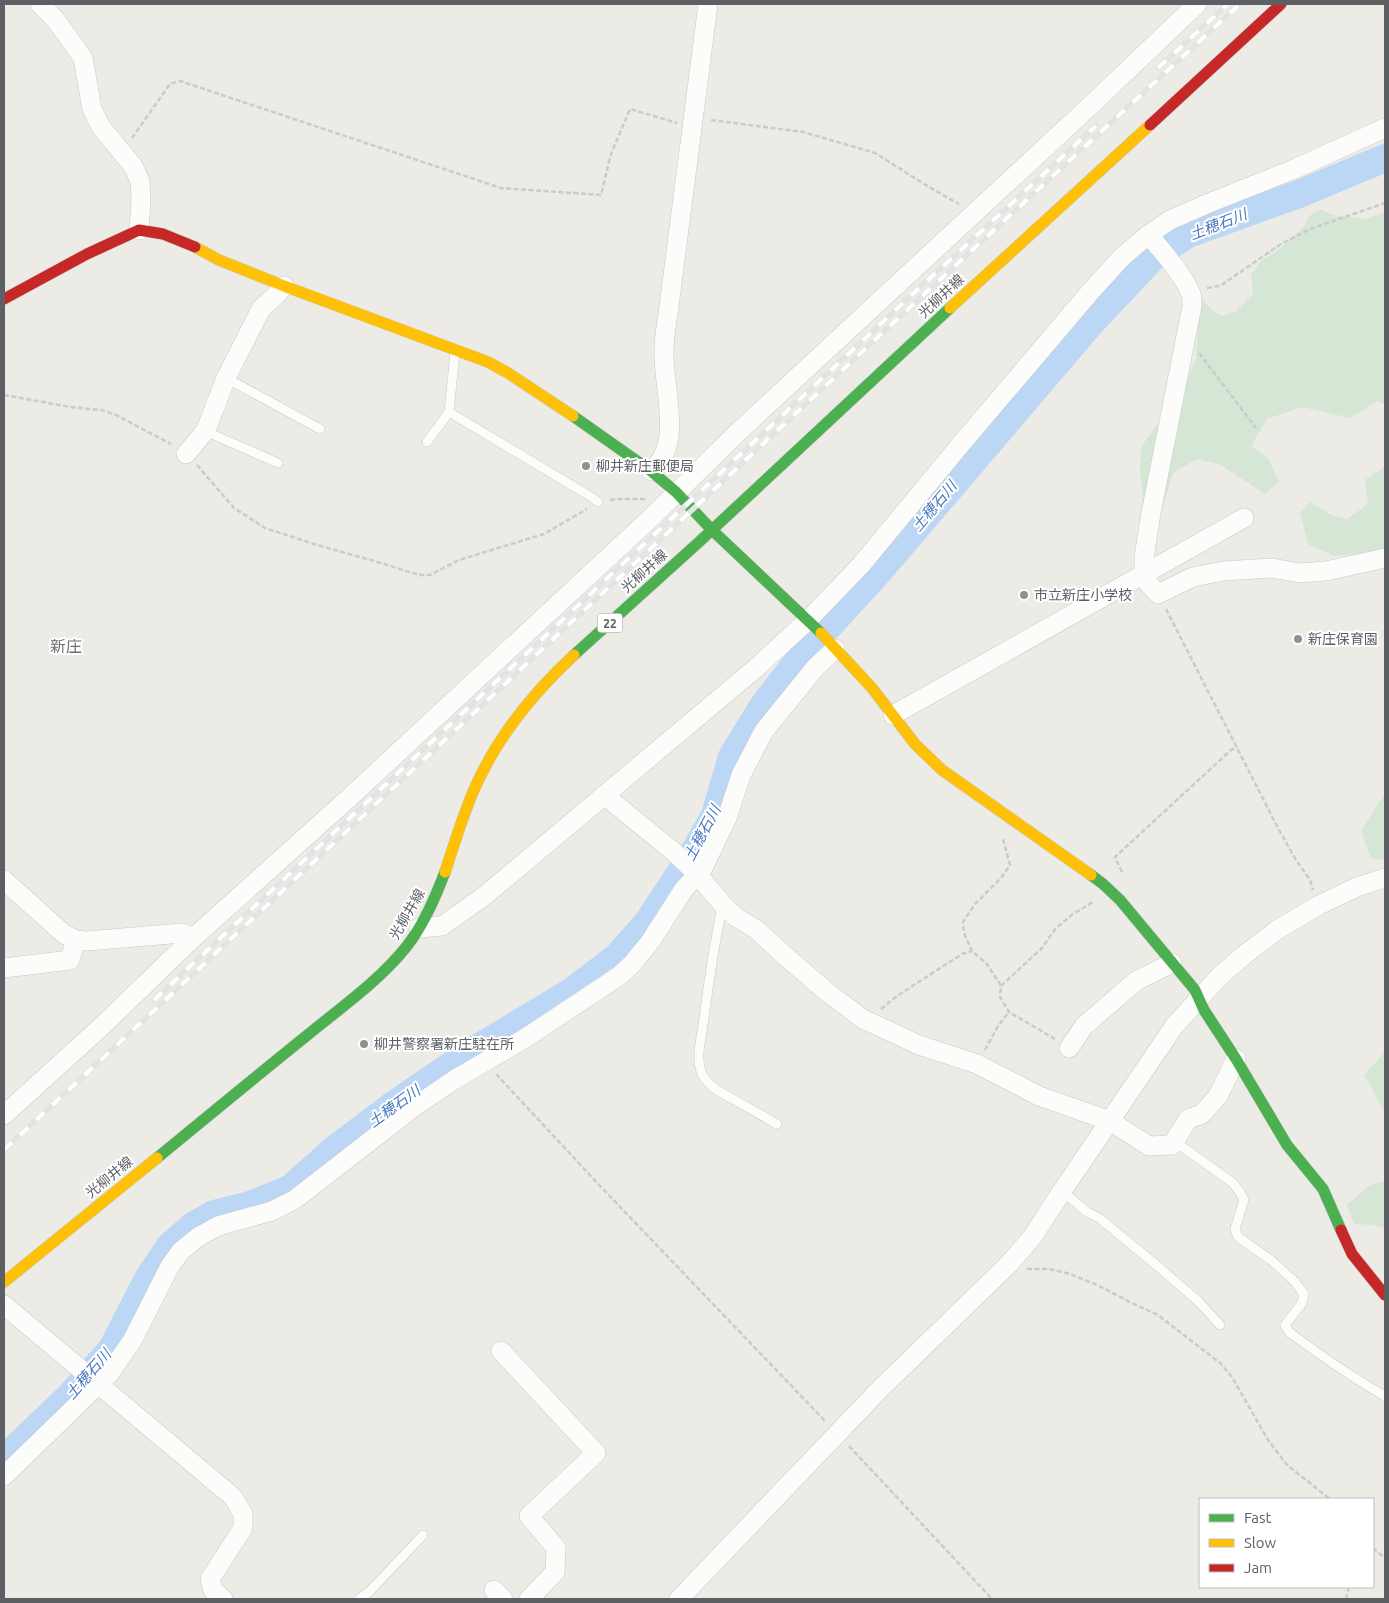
<svg xmlns="http://www.w3.org/2000/svg" width="1389" height="1603" font-family="Ubuntu,'Noto Sans JP',sans-serif">
<style>
.green{fill:#d5e7d4}
.lines{fill:none;stroke-linecap:round;stroke-linejoin:round}
.river{stroke:#bcd6f5;stroke-width:28}
.lane-casing{stroke:#c9c9c9;stroke-width:10}
.street-casing{stroke:#c9c9c9;stroke-width:20}
.fast-casing{stroke:#c7c8c6;stroke-width:12}
.slow-casing{stroke:#c7c8c6;stroke-width:12}
.jam-casing{stroke:#c7c8c6;stroke-width:12}
.path{stroke:#c8ccca;stroke-width:2.5;stroke-dasharray:5 2.5;stroke-linecap:butt}
.lane{stroke:#fcfcfb;stroke-width:9}
.street{stroke:#fcfcfb;stroke-width:19}
.fast{stroke:#4caf50;stroke-width:11}
.slow{stroke:#ffc107;stroke-width:11}
.jam{stroke:#c62828;stroke-width:11}
.rail-casing{stroke:#e3e3e3;stroke-width:5.5}
.rail{stroke:#fff;stroke-width:4;stroke-dasharray:11;stroke-linecap:butt}
.poi-dot{fill:#8e9092;stroke:#fff;stroke-width:2}
.labels{text-anchor:middle;dominant-baseline:central;stroke-width:4;stroke-linejoin:round;paint-order:stroke}
.shield{fill:#fff;stroke:#8d8f92;stroke-width:1}
.shield-label{font-size:12px;font-weight:bold;fill:#5c5f64}
.street-label{font-size:14px;fill:#5c5f64;stroke:#fff}
.poi-label{font-size:14px;fill:#5c5f64;stroke:#fff;text-anchor:start}
.water-label{font-size:15px;font-style:italic;fill:#4b76be;stroke:#fff}
.quarter-label{font-size:16px;fill:#6d7176;stroke:#fff}
</style>
<rect width="100%" height="100%" fill="#ecebe6"/>
<g class="green">
<path d="M 1321,209 L 1332,215 L 1366,219 L 1385,212 L 1385,405 L 1378,401 L 1350,418 L 1302,407 L 1267,419 L 1251,446 L 1269,459 L 1279,482 L 1265,494 L 1221,465 L 1197,459 L 1173,473 L 1160,516 L 1145,526 L 1141,514 L 1143,492 L 1140,473 L 1141,447 L 1181,393 L 1196,359 L 1198,325 L 1193,305 L 1203,300 L 1212,310 L 1222,316 L 1235,312 L 1253,294 L 1251,275 L 1260,262 L 1282,247 L 1304,226 L 1309,216 Z"/>
<path d="M 1385,466 L 1385,552 L 1334,556 L 1308,544 L 1300,512 L 1311,502 L 1331,515 L 1347,519 L 1368,504 L 1365,480 Z"/>
<path d="M 1385,794 L 1385,860 L 1371,858 L 1361,831 Z"/>
<path d="M 1385,1052 L 1385,1112 L 1364,1075 Z"/>
<path d="M 1383,1182 L 1385,1183 L 1385,1228 L 1373,1225 L 1354,1224 L 1347,1205 L 1370,1185 Z"/>
</g>
<g class="lines">
<path class="river" d="M 4,1459 L 68,1398 L 112,1349 L 149,1277 L 170,1246 L 193,1226 L 214,1214 L 250,1205 L 290,1189 L 335,1149 L 396,1103 L 468,1054 L 571,992 L 616,958 L 648,922 L 696,849 L 715,815 L 732,757 L 763,706 L 805,652 L 880,570 L 1090,324 L 1153,257 L 1188,234 L 1299,194 L 1385,158"/>
<g class="lane-casing">
<g id="lane">
<path d="M 455,352 L 449,412 L 593,498 L 598,502"/>
<path d="M 226,378 L 320,429"/>
<path d="M 206,430 L 214,435 L 278,463"/>
<path d="M 427,442 L 449,412"/>
<path d="M 724,907 L 721,913 C 713,950 708,987 703,1025 C 701,1039 696,1057 701,1071 C 703,1078 709,1084 715,1089 L 777,1124"/>
<path d="M 1174,1141 L 1233,1183 L 1240,1192 L 1244,1200 L 1235,1229 L 1238,1237 L 1271,1260 L 1294,1281 L 1304,1294 L 1302,1303 L 1285,1325 L 1289,1332 C 1320,1355 1351,1377 1385,1396"/>
<path d="M 1062,1191 L 1087,1212 L 1099,1218 L 1154,1263 L 1198,1301 L 1220,1325"/>
<path d="M 359,1599 L 369,1592 L 423,1535"/>
</g>
</g>
<g class="street-casing">
<g id="street">
<path d="M 40,4 L 55,19 L 83,58 L 92,109 L 101,127 L 133,166 L 140,181 L 141,200 L 139,230"/>
<path d="M 1148,235 C 1159,246 1186,279 1191,294 C 1192,297 1192,302 1192,306 L 1151,513 L 1144,557 L 1144,575 L 1149,584 L 1158,594 L 1193,577 L 1223,571 L 1272,568 L 1300,573 L 1326,571 L 1385,558"/>
<path d="M 186,454 L 206,430 L 226,378 L 261,309 L 277,294 L 284,286"/>
<path d="M 651,471 C 684,445 663,389 664,352 C 664,340 666,326 668,314 L 708,4"/>
<path d="M 893,715 L 1244,518"/>
<path d="M 604,795 L 674,852 L 697,874 L 724,906 L 736,917 L 757,930 L 783,954 L 827,992 L 863,1019 L 919,1045 L 977,1064 L 1039,1096 L 1110,1121 L 1149,1146 L 1172,1145 L 1188,1119 L 1202,1114 L 1218,1096 L 1236,1059"/>
<path d="M 4,880 L 64,934 L 76,940 L 87,941 L 182,933 L 193,938"/>
<path d="M 419,928 L 442,926 L 483,897 L 756,668 L 808,620 L 861,565 L 961,444 L 1091,291 L 1122,257 L 1148,235 L 1170,220 L 1209,203 L 1292,170 L 1385,128"/>
<path d="M 4,968 L 70,960 L 76,940"/>
<path d="M 1069,1048 L 1084,1026 L 1136,981 L 1172,963"/>
<path d="M 4,1115 L 102,1026 L 193,938 L 350,797 L 655,514 L 737,433 L 1091,105 L 1197,4"/>
<path d="M 4,1305 L 233,1497 L 243,1514 L 243,1528 L 210,1579 L 213,1590 L 223,1599"/>
<path d="M 501,1351 L 596,1453 L 529,1516 L 556,1548 L 555,1572 L 529,1599"/>
<path d="M 4,1476 L 109,1374 L 132,1341 L 170,1266 L 181,1251 L 198,1237 L 218,1226 L 272,1211 L 294,1200 L 414,1107 L 454,1080 L 527,1037 L 619,976 L 632,964 L 650,942 L 684,889 L 702,870 L 727,818 L 741,775 L 764,731 L 815,668 L 835,649"/>
<path d="M 494,1590 L 503,1599"/>
<path d="M 679,1599 L 880,1389 L 1009,1264 L 1033,1236 L 1062,1191 L 1175,1025 L 1220,976 L 1244,955 L 1277,930 L 1319,905 L 1357,887 L 1385,878"/>
</g>
</g>
<g class="fast-casing">
<g id="fast">
<path d="M 573,416 L 651,471 L 676,492 L 712,530 L 821,633"/>
<path d="M 574,655 L 699,542 L 950,308"/>
<path d="M 1091,875 L 1103,884 L 1120,900 L 1195,990 L 1204,1010 L 1236,1059 L 1287,1145 L 1323,1189 L 1341,1230"/>
<path d="M 157,1158 C 208,1116 259,1074 310,1033 C 343,1006 380,980 407,946 C 424,924 435,898 445,872"/>
</g>
</g>
<g class="slow-casing">
<g id="slow">
<path d="M 195,247 L 219,260 L 284,286 L 488,362 L 508,373 L 573,416"/>
<path d="M 950,308 L 1150,125"/>
<path d="M 821,633 L 872,688 L 915,744 L 942,770 L 1091,875"/>
<path d="M 445,872 C 454,845 462,818 473,792 C 496,738 532,694 574,655"/>
<path d="M 4,1282 L 157,1158"/>
</g>
</g>
<g class="jam-casing">
<g id="jam">
<path d="M 1150,125 L 1281,4"/>
<path d="M 4,299 L 87,254 L 139,230 L 163,234 L 195,247"/>
<path d="M 1341,1230 L 1352,1254 L 1385,1295"/>
</g>
</g>
<g class="path">
<path d="M 711,120 L 803,132 L 875,153 L 929,187 L 959,204"/>
<path d="M 132,138 L 170,84 L 180,81 L 501,188 L 601,195 L 611,154 L 630,109 L 677,123"/>
<path d="M 1207,288 L 1220,286 L 1281,244 L 1310,229 L 1385,203"/>
<path d="M 1199,353 L 1256,428"/>
<path d="M 4,395 L 70,407 L 102,410 L 116,415 L 171,444"/>
<path d="M 197,465 L 234,508 L 265,528 L 317,545 L 381,563 L 419,575 L 430,575 L 459,560 L 544,534 L 587,509"/>
<path d="M 610,500 L 617,499 L 647,499"/>
<path d="M 1166,609 L 1278,828 L 1296,860 L 1310,880 L 1313,890"/>
<path d="M 1003,839 L 1010,865 L 1001,878 L 975,904 L 963,922 L 964,933 L 972,951 L 987,964 L 1001,986 L 1000,997 L 1009,1012 L 1055,1039"/>
<path d="M 1122,872 L 1115,857 L 1230,751 L 1237,746"/>
<path d="M 1001,986 L 1042,948 L 1056,928 L 1073,914 L 1093,902"/>
<path d="M 881,1009 L 897,996 L 962,954 L 972,951"/>
<path d="M 985,1050 L 998,1026 L 1008,1013"/>
<path d="M 496,1074 L 601,1187 L 826,1422"/>
<path d="M 1027,1269 L 1049,1269 L 1070,1274 L 1097,1285 L 1134,1304 L 1158,1315 L 1220,1363 L 1232,1377 L 1268,1440 L 1287,1465 L 1330,1499"/>
<path d="M 849,1446 L 992,1599"/>
<path d="M 1373,1548 L 1385,1558"/>
<path d="M 1346,1599 L 1349,1587"/>
</g>
<use href="#lane" class="lane"/>
<use href="#street" class="street"/>
<use href="#fast" class="fast"/>
<use href="#slow" class="slow"/>
<use href="#jam" class="jam"/>
<g class="rail-casing">
<g id="rail">
<path d="M 1158,68 L 1228,4"/>
<path d="M 154,1000 L 916,291 L 1096,126"/>
<path d="M 4,1150 L 920,298 L 1240,4"/>
</g>
</g>
<use href="#rail" class="rail"/>
</g>
<g class="poi-dot">
<circle cx="586" cy="466" r="5"/>
<circle cx="1024" cy="595" r="5"/>
<circle cx="1298" cy="639" r="5"/>
<circle cx="364" cy="1044" r="5"/>
</g>
<g class="labels">
<rect class="shield" x="597.5" y="613.5" width="25" height="19" rx="4"/>
<g class="shield-label">
<text x="610" y="623">22</text>
</g>
<g class="street-label">
<text transform="translate(941 296) rotate(-43)">光柳井線</text>
<text transform="translate(644 571) rotate(-42)">光柳井線</text>
<text transform="translate(407 914) rotate(-60)">光柳井線</text>
<text transform="translate(109 1177) rotate(-39)">光柳井線</text>
</g>
<g class="poi-label">
<text x="596" y="466">柳井新庄郵便局</text>
<text x="1034" y="595">市立新庄小学校</text>
<text x="1308" y="639">新庄保育園</text>
<text x="374" y="1044">柳井警察署新庄駐在所</text>
</g>
<g class="water-label">
<text transform="translate(1218 224) rotate(-21)">土穂石川</text>
<text transform="translate(934 506) rotate(-50)">土穂石川</text>
<text transform="translate(702 833) rotate(-62)">土穂石川</text>
<text transform="translate(394 1106) rotate(-36)">土穂石川</text>
<text transform="translate(88 1374) rotate(-49)">土穂石川</text>
</g>
<g class="quarter-label">
<text x="66" y="646">新庄</text>
</g>
</g>
<rect width="1389" height="1603" fill="none" stroke="#5c5f64" stroke-width="10"/>
<rect x="1199" y="1498" width="175" height="90" fill="#ffffff" stroke="#bebfc1"/>
<rect x="1209" y="1514" width="25" height="8" fill="#4caf50" stroke="#bebfc1"/>
<text x="1244" y="1523" font-size="15" fill="#5c5f64">Fast</text>
<rect x="1209" y="1539" width="25" height="8" fill="#ffc107" stroke="#bebfc1"/>
<text x="1244" y="1548" font-size="15" fill="#5c5f64">Slow</text>
<rect x="1209" y="1564" width="25" height="8" fill="#c62828" stroke="#bebfc1"/>
<text x="1244" y="1573" font-size="15" fill="#5c5f64">Jam</text>
</svg>
